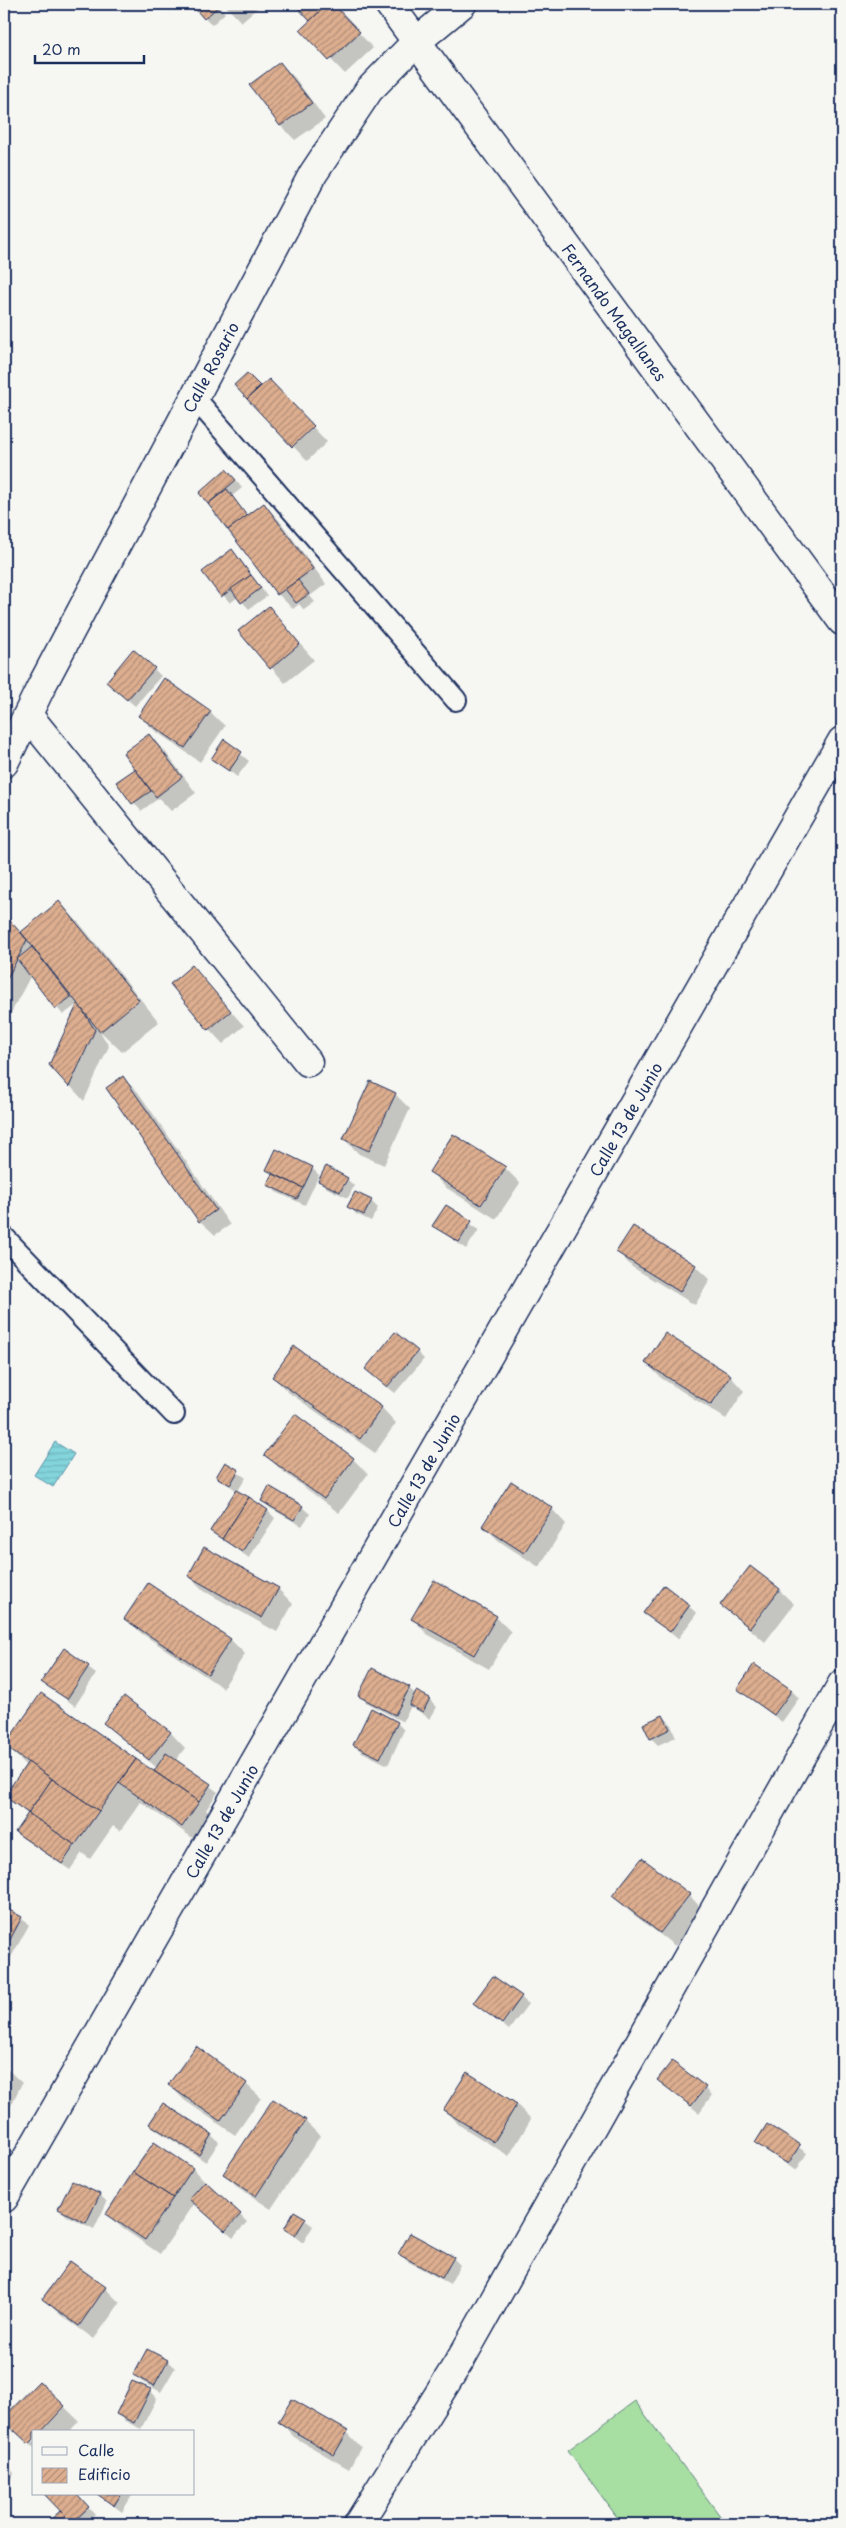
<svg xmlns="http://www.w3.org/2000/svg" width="846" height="2528" font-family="'Playpen Sans',sans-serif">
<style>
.grass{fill:#a7dea2;stroke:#618680}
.water{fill:url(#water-rules);stroke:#5992a9}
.shadow{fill:#0003}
.building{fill:url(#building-hatch);stroke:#1b2f5e}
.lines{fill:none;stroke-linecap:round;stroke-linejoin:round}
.service-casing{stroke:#1b2f5e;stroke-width:24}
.minor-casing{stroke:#1b2f5e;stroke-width:31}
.primary-casing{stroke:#1b2f5e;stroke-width:31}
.service{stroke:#f6f6f2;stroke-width:20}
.minor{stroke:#f6f6f2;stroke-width:28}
.primary{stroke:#f6f6f2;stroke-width:28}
.labels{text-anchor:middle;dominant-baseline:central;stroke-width:5;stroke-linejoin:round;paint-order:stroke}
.street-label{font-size:16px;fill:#1b2f5e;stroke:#f6f6f2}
</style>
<defs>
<pattern id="water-rules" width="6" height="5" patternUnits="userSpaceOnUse" patternTransform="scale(1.25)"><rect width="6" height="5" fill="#83d4db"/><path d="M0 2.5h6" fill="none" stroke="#71b6be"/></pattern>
<pattern id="building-hatch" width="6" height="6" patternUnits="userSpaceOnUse" patternTransform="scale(1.25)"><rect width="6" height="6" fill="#ddae8f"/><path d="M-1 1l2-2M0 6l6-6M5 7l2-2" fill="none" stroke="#b28e78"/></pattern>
</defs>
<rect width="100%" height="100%" fill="#f6f6f2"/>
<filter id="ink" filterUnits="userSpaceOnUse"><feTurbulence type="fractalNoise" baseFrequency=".02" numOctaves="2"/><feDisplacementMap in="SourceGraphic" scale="10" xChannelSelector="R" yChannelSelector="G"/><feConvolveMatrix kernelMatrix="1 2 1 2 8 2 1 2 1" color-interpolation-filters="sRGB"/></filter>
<g filter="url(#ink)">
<path class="grass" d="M 635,2401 L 726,2524 L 622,2524 L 568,2450 Z"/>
<path class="water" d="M 55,1442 L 74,1454 L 53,1487 L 34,1475 Z"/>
<g class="shadow">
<path d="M 192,4 L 217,4 L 225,13 L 212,25 Z"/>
<path d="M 224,4 L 262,4 L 241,22 Z"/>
<path d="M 300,4 L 344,4 L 337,9 L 373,48 L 345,74 L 302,30 L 312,21 L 297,6 Z"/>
<path d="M 280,63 L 295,78 L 325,119 L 295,140 L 281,126 L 251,85 Z"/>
<path d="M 247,375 L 261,388 L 283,395 L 327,442 L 307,461 L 236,385 Z"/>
<path d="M 234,478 L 242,488 L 232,496 L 248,517 L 264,505 L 279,520 L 326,584 L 310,596 L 315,602 L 304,610 L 299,604 L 293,609 L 278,594 L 201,493 Z"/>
<path d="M 239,558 L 267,596 L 249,609 L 238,597 L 230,603 L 204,572 Z"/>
<path d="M 269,608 L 314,660 L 285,683 L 240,631 Z"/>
<path d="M 154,669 L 161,676 L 135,706 L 115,689 Z"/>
<path d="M 210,712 L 225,726 L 200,762 L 154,730 L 139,715 Z"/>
<path d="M 149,736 L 164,750 L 196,793 L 171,811 L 159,798 L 141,811 L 118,783 L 141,774 Z"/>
<path d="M 224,741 L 249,761 L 237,777 L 213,758 Z"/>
<path d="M 59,903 L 80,924 L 159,1022 L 122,1052 L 99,1030 L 109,1046 L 84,1101 L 50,1064 L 79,1003 L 63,1015 L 31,975 L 11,1013 L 4,1006 L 4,915 L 21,933 Z"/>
<path d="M 192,967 L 244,1026 L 223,1044 L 209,1029 Z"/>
<path d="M 123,1078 L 138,1092 L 230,1225 L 215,1235 L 200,1221 Z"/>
<path d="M 395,1094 L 410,1109 L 384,1165 L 359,1154 L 344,1139 Z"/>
<path d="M 454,1136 L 505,1168 L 520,1183 L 496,1219 L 445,1187 L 431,1172 Z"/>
<path d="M 312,1168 L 319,1175 L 305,1205 L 276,1192 L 269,1184 L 273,1175 L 267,1170 Z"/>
<path d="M 347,1179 L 354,1186 L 348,1198 L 327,1188 L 320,1180 Z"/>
<path d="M 371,1201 L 378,1208 L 371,1221 L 356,1214 L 349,1206 Z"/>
<path d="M 446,1206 L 479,1230 L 466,1249 L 434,1226 Z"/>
<path d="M 618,1252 L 695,1266 L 710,1280 L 695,1305 L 632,1267 Z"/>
<path d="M 295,1347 L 382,1408 L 396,1423 L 375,1453 L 288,1392 L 273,1377 Z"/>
<path d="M 417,1352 L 424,1359 L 395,1393 L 374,1376 Z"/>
<path d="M 646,1363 L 730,1376 L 744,1391 L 726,1419 L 661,1378 Z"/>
<path d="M 266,1455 L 353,1459 L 368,1474 L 339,1513 L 281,1470 Z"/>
<path d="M 225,1463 L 246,1478 L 237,1492 L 268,1511 L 275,1518 L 249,1558 L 211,1531 L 237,1491 L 218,1477 Z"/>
<path d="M 262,1500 L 302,1507 L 310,1514 L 302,1526 L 270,1508 Z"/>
<path d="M 552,1509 L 566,1524 L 539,1567 L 499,1541 L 484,1526 Z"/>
<path d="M 189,1576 L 278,1589 L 293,1604 L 277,1632 L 204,1591 Z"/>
<path d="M 664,1587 L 697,1613 L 678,1639 L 645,1613 Z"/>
<path d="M 779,1590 L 794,1604 L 765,1642 L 722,1605 Z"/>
<path d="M 496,1617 L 511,1632 L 489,1669 L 427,1634 L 413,1619 Z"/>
<path d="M 126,1618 L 231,1640 L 245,1654 L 223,1688 L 141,1633 Z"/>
<path d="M 64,1650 L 96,1674 L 75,1706 L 43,1682 Z"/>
<path d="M 373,1670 L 409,1688 L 416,1695 L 417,1693 L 430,1700 L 437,1707 L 430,1719 L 411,1706 L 403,1722 L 367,1703 L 360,1696 Z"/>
<path d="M 738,1689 L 792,1691 L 799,1698 L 782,1722 Z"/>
<path d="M 41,1695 L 159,1777 L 155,1770 L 157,1768 L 104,1723 L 124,1697 L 171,1733 L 185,1748 L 175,1761 L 218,1792 L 206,1810 L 213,1818 L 197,1841 L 141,1802 L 120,1831 L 113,1826 L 90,1859 L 82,1853 L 70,1870 L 24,1839 L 16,1832 L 28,1814 L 5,1796 L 26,1766 L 6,1745 Z"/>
<path d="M 663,1716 L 670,1723 L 676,1737 L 658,1745 L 651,1738 Z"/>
<path d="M 397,1723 L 404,1730 L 388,1765 L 362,1752 L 354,1745 Z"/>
<path d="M 689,1895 L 703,1910 L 675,1946 L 629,1911 L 614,1896 Z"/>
<path d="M 4,1908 L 21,1918 L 29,1925 L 9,1961 L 4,1958 Z"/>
<path d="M 521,1997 L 528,2004 L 509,2030 L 475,2003 Z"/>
<path d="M 196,2048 L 246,2084 L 261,2098 L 235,2135 L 184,2100 L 170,2085 Z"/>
<path d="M 4,2066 L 22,2083 L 4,2120 Z"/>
<path d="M 468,2074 L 517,2105 L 531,2119 L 509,2156 L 459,2125 L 444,2110 Z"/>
<path d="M 659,2080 L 705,2088 L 712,2095 L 699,2113 Z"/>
<path d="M 274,2101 L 305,2121 L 320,2136 L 271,2209 L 239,2188 L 225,2174 Z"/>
<path d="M 151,2124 L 211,2135 L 219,2142 L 206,2162 L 158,2131 Z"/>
<path d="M 767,2126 L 807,2153 L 796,2171 L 756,2143 Z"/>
<path d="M 154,2143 L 193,2169 L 247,2222 L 233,2238 L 195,2203 L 160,2254 L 122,2228 L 107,2213 Z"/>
<path d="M 73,2182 L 100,2195 L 107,2202 L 94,2229 L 67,2216 L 60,2209 Z"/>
<path d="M 295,2213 L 313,2226 L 303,2243 L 285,2229 Z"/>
<path d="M 400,2254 L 453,2258 L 460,2265 L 450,2284 L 407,2261 Z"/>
<path d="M 70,2263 L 105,2288 L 120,2303 L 94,2339 L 58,2313 L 44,2299 Z"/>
<path d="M 167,2361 L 175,2368 L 161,2392 L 142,2382 L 135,2375 Z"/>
<path d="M 39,2382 L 79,2421 L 69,2432 L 34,2432 L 34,2448 L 4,2419 Z"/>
<path d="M 150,2390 L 157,2398 L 141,2429 L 125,2421 L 117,2414 Z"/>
<path d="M 280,2422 L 347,2432 L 361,2447 L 349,2469 L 294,2437 Z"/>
<path d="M 4,2463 L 14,2473 L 4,2490 Z"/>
<path d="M 76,2494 L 95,2515 L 85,2524 L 48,2524 Z"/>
<path d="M 98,2494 L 133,2494 L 122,2512 Z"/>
</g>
<g class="building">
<path d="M 191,4 L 218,4 L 219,6 L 204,19 Z"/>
<path d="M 298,4 L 328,4 L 310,21 L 296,6 Z"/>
<path d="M 328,4 L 333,4 L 360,32 L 329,61 L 300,30 Z"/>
<path d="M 280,62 L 312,103 L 280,126 L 249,85 Z"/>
<path d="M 247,373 L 260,386 L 247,399 L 234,385 Z"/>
<path d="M 269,379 L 314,426 L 292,447 L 247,399 Z"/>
<path d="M 226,469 L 236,480 L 208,504 L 199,493 Z"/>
<path d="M 227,489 L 247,516 L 228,530 L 208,504 Z"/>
<path d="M 264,503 L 313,569 L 277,595 L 228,530 Z"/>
<path d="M 232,549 L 251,575 L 221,597 L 202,572 Z"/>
<path d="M 251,575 L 261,588 L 241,603 L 231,589 Z"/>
<path d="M 298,580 L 309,594 L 296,603 L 285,589 Z"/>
<path d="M 269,606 L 300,644 L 270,669 L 238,631 Z"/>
<path d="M 133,649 L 155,668 L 127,700 L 106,682 Z"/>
<path d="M 164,678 L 211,711 L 185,748 L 138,716 Z"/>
<path d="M 149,734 L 182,777 L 156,797 L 123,753 Z"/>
<path d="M 224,739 L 242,752 L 229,771 L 211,759 Z"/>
<path d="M 135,769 L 151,791 L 132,804 L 116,782 Z"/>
<path d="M 59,901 L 139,1000 L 100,1032 L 21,932 Z"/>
<path d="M 4,914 L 27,940 L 4,985 Z"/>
<path d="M 32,947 L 71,997 L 55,1009 L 17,959 Z"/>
<path d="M 192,965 L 231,1011 L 208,1030 L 170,984 Z"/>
<path d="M 78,1003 L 95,1030 L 69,1087 L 49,1065 Z"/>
<path d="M 123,1076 L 216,1210 L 199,1222 L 106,1088 Z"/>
<path d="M 370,1081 L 396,1093 L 369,1151 L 343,1139 Z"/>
<path d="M 453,1134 L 506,1167 L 481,1205 L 429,1172 Z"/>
<path d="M 276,1149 L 313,1167 L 303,1188 L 266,1170 Z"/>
<path d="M 326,1166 L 348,1178 L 340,1192 L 318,1181 Z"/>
<path d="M 273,1174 L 303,1188 L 297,1199 L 267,1185 Z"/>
<path d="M 355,1192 L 372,1200 L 364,1215 L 347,1207 Z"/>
<path d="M 446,1205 L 472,1221 L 459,1242 L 432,1226 Z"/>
<path d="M 633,1226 L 696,1265 L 680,1292 L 616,1252 Z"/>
<path d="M 395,1332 L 418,1351 L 387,1387 L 365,1369 Z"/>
<path d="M 665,1333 L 731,1375 L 711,1405 L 645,1363 Z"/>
<path d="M 294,1346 L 382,1407 L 360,1439 L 272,1377 Z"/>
<path d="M 295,1414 L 354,1458 L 324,1499 L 264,1455 Z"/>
<path d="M 225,1462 L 239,1470 L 230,1485 L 216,1477 Z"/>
<path d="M 511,1481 L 553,1508 L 524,1553 L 482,1526 Z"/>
<path d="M 269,1486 L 303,1506 L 294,1520 L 261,1501 Z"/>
<path d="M 236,1490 L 249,1497 L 222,1539 L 210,1531 Z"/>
<path d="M 249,1497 L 268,1510 L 242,1552 L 222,1539 Z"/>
<path d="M 204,1547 L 279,1588 L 262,1618 L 188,1576 Z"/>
<path d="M 750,1566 L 780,1589 L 750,1628 L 720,1605 Z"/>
<path d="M 434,1580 L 497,1616 L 474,1655 L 411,1619 Z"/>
<path d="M 148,1583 L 231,1639 L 208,1674 L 124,1619 Z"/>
<path d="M 664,1585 L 690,1605 L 670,1632 L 643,1613 Z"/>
<path d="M 64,1648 L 89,1666 L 67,1699 L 41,1682 Z"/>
<path d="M 754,1664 L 792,1690 L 774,1715 L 737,1689 Z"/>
<path d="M 372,1668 L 410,1687 L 395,1715 L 358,1696 Z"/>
<path d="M 416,1691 L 430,1698 L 423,1712 L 409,1705 Z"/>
<path d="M 41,1693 L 136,1759 L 99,1811 L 4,1746 Z"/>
<path d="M 124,1696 L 171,1732 L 149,1760 L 103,1723 Z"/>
<path d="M 371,1708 L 398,1722 L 380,1758 L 353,1745 Z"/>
<path d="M 663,1715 L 670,1729 L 650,1739 L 643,1724 Z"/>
<path d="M 166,1753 L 211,1784 L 199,1802 L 154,1771 Z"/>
<path d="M 136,1759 L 199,1802 L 182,1827 L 119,1783 Z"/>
<path d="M 28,1762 L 52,1779 L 28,1813 L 4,1796 Z"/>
<path d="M 52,1779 L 99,1811 L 75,1845 L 28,1813 Z"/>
<path d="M 28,1813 L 75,1845 L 62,1864 L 15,1832 Z"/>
<path d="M 642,1858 L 690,1894 L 660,1933 L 612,1896 Z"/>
<path d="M 4,1907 L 22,1917 L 4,1951 Z"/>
<path d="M 493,1976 L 522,1996 L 502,2024 L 473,2003 Z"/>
<path d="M 196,2046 L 247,2083 L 220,2121 L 168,2085 Z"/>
<path d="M 672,2061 L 706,2087 L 691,2106 L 657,2080 Z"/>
<path d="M 467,2072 L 517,2104 L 494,2142 L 443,2110 Z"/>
<path d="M 273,2099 L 306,2120 L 256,2196 L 223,2174 Z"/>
<path d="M 163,2103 L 212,2134 L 199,2155 L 149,2124 Z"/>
<path d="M 767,2124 L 800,2145 L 788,2164 L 755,2143 Z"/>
<path d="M 154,2142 L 193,2168 L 173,2198 L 133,2172 Z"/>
<path d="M 133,2172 L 173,2198 L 145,2240 L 106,2214 Z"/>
<path d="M 72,2181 L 100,2194 L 86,2223 L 58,2209 Z"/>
<path d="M 205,2181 L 241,2214 L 225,2231 L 189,2199 Z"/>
<path d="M 294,2211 L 306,2218 L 295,2236 L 284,2229 Z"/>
<path d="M 410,2233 L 454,2257 L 442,2278 L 398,2254 Z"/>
<path d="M 70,2261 L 106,2287 L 79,2326 L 42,2299 Z"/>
<path d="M 147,2349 L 168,2360 L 154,2386 L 133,2375 Z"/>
<path d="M 39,2381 L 65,2406 L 41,2432 L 34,2432 L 34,2439 L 29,2444 L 4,2421 L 4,2417 Z"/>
<path d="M 132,2381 L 151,2389 L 134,2423 L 116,2414 Z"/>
<path d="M 292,2399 L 348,2431 L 334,2455 L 278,2422 Z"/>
<path d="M 44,2494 L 77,2494 L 89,2507 L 72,2523 Z"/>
<path d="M 97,2494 L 121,2494 L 114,2506 Z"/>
<path d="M 60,2511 L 72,2523 L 70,2524 L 46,2524 Z"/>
</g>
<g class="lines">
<g class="service-casing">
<g id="service">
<path d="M 194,397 L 456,700"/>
<path d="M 4,1237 L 174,1414"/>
</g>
</g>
<g class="minor-casing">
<g id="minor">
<path d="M 389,4 L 842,621"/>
<path d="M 28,715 L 308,1062"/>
<path d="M 4,2198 L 842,741"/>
<path d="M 358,2524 L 462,2357 L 842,1684"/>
</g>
</g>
<g class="primary-casing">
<path id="primary" d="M 4,763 L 42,685 L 313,174 L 369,90 L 416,42 L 462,4"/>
</g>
<use href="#service" class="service"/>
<use href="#minor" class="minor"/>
<use href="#primary" class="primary"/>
</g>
</g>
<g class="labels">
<g class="street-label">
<text transform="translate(615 312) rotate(54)">Fernando Magallanes</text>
<text transform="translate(210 367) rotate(-62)">Calle Rosario</text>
<text transform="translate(625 1119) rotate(-60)">Calle 13 de Junio</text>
<text transform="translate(423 1470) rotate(-60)">Calle 13 de Junio</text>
<text transform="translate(221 1821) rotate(-60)">Calle 13 de Junio</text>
</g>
</g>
<rect width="846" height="2528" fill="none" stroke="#f6f6f2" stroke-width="20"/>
<rect x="10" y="10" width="826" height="2508" fill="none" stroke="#1b2f5e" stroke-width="2" filter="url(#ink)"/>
<rect x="32" y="2430" width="162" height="65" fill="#f6f6f2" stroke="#9ea6b7"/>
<rect x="42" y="2447" width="25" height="8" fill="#f6f6f2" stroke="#9ea6b7"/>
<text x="78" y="2456" font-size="15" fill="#1b2f5e">Calle</text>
<rect x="42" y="2468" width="25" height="15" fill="url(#building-hatch)" stroke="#9ea6b7"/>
<text x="78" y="2480" font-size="15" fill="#1b2f5e">Edificio</text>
<path d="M35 55v8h109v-8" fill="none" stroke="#1b2f5e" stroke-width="2.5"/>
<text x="42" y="55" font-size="15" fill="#1b2f5e" stroke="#f6f6f2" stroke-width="4" paint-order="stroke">20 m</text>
</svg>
